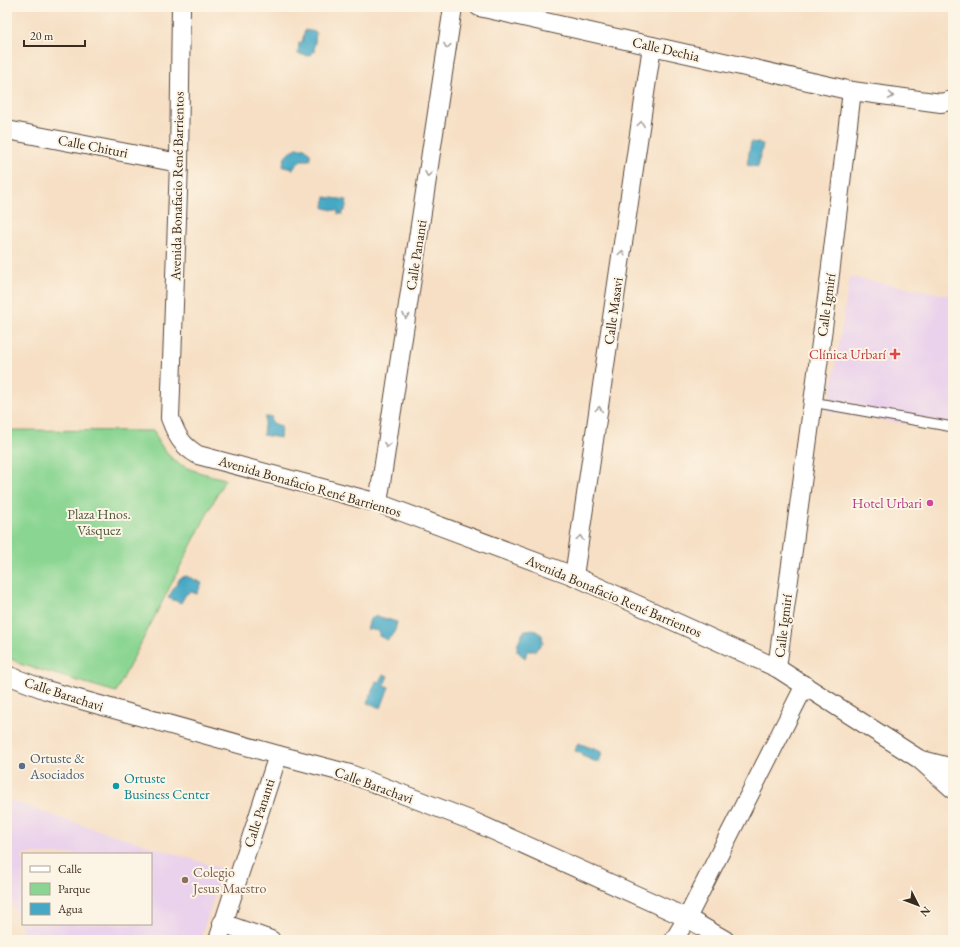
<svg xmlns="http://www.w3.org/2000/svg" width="960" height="947" font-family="'EB Garamond',serif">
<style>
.built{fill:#ead1ec;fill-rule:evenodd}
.green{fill:#8ad592;stroke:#628058}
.water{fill:#45a8c5;stroke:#406972}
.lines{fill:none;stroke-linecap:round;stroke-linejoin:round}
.service-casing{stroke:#574537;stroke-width:11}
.minor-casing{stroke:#574537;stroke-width:20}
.service{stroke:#fff;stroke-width:9}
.minor{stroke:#fff;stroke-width:18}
.oneway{stroke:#a79f9a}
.health-dot{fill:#e0444e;stroke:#fcf5e5;stroke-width:1.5}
.hotel-dot{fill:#d1479c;stroke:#fcf5e5;stroke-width:1.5}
.service-dot{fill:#5c6f8a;stroke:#fcf5e5;stroke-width:1.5}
.culture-dot{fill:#0f9aa8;stroke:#fcf5e5;stroke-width:1.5}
.education-dot{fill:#8d6e63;stroke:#fcf5e5;stroke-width:1.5}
.labels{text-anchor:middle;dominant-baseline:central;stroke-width:4;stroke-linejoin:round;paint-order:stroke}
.street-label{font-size:14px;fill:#3b2a1e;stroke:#fcf5e5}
.health-label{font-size:14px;fill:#be3a42;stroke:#fcf5e5;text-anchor:end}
.hotel-label{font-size:14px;fill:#b23c85;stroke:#fcf5e5;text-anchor:end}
.park-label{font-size:14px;fill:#4f553b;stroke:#fcf5e5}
.service-label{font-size:14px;fill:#4e5e75;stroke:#fcf5e5;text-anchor:start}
.culture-label{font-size:14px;fill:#0d838f;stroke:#fcf5e5;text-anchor:start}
.education-label{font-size:14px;fill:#785e54;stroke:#fcf5e5;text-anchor:start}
</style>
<rect width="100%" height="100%" fill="#fcf5e5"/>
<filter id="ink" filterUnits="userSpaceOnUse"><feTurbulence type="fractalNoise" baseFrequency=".025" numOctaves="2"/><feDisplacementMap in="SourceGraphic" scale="8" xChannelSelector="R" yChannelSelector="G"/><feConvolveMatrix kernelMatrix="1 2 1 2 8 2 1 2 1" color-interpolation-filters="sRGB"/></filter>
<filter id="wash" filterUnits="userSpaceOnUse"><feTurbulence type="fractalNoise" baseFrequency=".012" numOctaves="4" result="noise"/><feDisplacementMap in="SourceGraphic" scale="16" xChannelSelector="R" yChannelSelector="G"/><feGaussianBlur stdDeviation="0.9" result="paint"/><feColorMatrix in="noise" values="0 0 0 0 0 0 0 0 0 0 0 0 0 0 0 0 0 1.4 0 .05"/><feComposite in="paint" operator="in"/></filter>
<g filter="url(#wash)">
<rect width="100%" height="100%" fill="#f6dfc4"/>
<g class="built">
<path d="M 850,277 L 953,296 L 953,431 L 828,412 Z"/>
<path d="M 7,799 L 60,818 L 223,869 L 200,940 L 26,940 L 7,890 ZM 23,854 L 151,854 L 151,924 L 23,924 Z"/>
</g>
<path class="green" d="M 7,430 L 154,431 C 168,467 190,470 225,479 L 116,692 L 20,664 L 7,656 Z"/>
<g class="water">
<path d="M 305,30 L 316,32 L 314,52 L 309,56 L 298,54 L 299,43 L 302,42 Z"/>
<path d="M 751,142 L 763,144 L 758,167 L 747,165 Z"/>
<path d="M 297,148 L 305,148 L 310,153 L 310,160 L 301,160 L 293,169 L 283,167 C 283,156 288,153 297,148 Z"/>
<path d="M 325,197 L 347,200 L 345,211 L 343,211 L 343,214 L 338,214 L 338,211 L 324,208 Z"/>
<path d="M 265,417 L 272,417 L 271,420 L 273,423 L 281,426 L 280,438 L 263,435 Z"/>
<path d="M 186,576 L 202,583 L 197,594 L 191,592 L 186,594 L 181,603 L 168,598 L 180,578 Z"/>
<path d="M 377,616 L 397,622 L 394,634 L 387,640 L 379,636 L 379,631 L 367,629 L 370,619 Z"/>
<path d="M 533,629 L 542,635 L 543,642 L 535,651 L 527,651 L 525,658 L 517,651 C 517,642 520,637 525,630 Z"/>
<path d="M 383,674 L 388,676 L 384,685 L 389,687 L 381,708 L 367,703 L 376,681 L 379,682 Z"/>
<path d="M 578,743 L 602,752 L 599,763 L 582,756 L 583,754 L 575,751 Z"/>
</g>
</g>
<g filter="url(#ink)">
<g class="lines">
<g class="service-casing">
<path id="service" d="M 812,402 L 953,427"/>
</g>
<g class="minor-casing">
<g id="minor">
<path d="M 181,7 L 179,163 L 170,418 C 177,436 181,445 198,455 L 378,503 L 574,576 L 777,668 L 919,759 L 953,789"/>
<path d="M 479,7 L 852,91 L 941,103 L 953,100"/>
<path d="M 7,130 L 179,163"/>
<path d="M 378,503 L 453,7"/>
<path d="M 574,576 L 652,46"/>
<path d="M 777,668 L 828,291 L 852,91"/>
<path d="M 7,675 L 46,690 L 278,755 L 350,774 L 470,820 L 687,918 L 725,940"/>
<path d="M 922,760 L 953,768"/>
<path d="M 222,923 L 271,940"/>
<path d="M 218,940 L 278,755"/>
<path d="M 674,940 L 687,918 L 805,685"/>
</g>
</g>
<use href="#service" class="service"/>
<use href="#minor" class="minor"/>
</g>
<defs><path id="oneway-chevron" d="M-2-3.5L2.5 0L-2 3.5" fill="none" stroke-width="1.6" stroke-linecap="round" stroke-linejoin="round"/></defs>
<g class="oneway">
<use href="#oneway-chevron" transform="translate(447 46) rotate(99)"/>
<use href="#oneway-chevron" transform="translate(891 96) rotate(8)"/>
<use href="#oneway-chevron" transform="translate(641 124) rotate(-82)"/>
<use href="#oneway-chevron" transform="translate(428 174) rotate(99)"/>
<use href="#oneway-chevron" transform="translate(622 253) rotate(-82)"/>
<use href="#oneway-chevron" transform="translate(406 316) rotate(99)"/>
<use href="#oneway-chevron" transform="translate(599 409) rotate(-82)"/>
<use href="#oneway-chevron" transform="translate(387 445) rotate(99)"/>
<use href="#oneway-chevron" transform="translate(580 538) rotate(-82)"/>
</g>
</g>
<path class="health-dot" d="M893 348h4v4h4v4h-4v4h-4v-4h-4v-4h4z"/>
<circle class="hotel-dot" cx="930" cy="503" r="4"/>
<circle class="service-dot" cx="22" cy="766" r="4"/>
<circle class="culture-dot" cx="116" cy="786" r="4"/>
<circle class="education-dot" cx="185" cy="880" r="4"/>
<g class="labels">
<g class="street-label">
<text transform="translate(666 49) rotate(13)">Calle Dechia</text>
<text transform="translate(93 146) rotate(11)">Calle Chituri</text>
<text transform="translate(177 186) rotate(-89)">Avenida Bonafacio René Barrientos</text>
<text transform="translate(416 255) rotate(-81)">Calle Pananti</text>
<text transform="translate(826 305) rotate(-82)">Calle Igmirí</text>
<text transform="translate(613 311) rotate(-82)">Calle Masavi</text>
<text transform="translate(310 486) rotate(16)">Avenida Bonafacio René Barrientos</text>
<text transform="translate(614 596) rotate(23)">Avenida Bonafacio René Barrientos</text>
<text transform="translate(783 626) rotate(-83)">Calle Igmirí</text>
<text transform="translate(64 694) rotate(18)">Calle Barachavi</text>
<text transform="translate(374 785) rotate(20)">Calle Barachavi</text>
<text transform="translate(259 813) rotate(-72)">Calle Pananti</text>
</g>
<g class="health-label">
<text x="886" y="354">Clínica Urbarí</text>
</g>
<g class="hotel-label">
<text x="922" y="503">Hotel Urbari</text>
</g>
<g class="park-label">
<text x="99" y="514">Plaza Hnos.<tspan x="99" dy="16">Vásquez</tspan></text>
</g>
<g class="service-label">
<text x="30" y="758">Ortuste &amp;<tspan x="30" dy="16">Asociados</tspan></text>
</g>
<g class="culture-label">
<text x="124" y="778">Ortuste<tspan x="124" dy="16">Business Center</tspan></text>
</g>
<g class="education-label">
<text x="193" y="872">Colegio<tspan x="193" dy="16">Jesus Maestro</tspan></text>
</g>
</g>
<rect width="960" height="947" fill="none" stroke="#fcf5e5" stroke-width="24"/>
<rect x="22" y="853" width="130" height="72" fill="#fcf5e5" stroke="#afa495"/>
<rect x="30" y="866" width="20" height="6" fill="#ffffff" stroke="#afa495"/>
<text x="58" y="873" font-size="12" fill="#3b2a1e">Calle</text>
<rect x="30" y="883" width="20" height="12" fill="#8ad592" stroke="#afa495"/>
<text x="58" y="893" font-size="12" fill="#3b2a1e">Parque</text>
<rect x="30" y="903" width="20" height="12" fill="#45a8c5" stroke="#afa495"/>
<text x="58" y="913" font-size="12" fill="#3b2a1e">Agua</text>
<g transform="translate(918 905) rotate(132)" stroke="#fcf5e5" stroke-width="3" paint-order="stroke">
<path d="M0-3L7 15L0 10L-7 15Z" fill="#3b2a1e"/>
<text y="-6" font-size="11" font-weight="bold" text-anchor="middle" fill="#3b2a1e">N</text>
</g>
<path d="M24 40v6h61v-6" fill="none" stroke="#3b2a1e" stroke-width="2"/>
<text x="30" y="40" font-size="12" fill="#3b2a1e" stroke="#fcf5e5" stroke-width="3" paint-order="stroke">20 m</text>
</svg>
